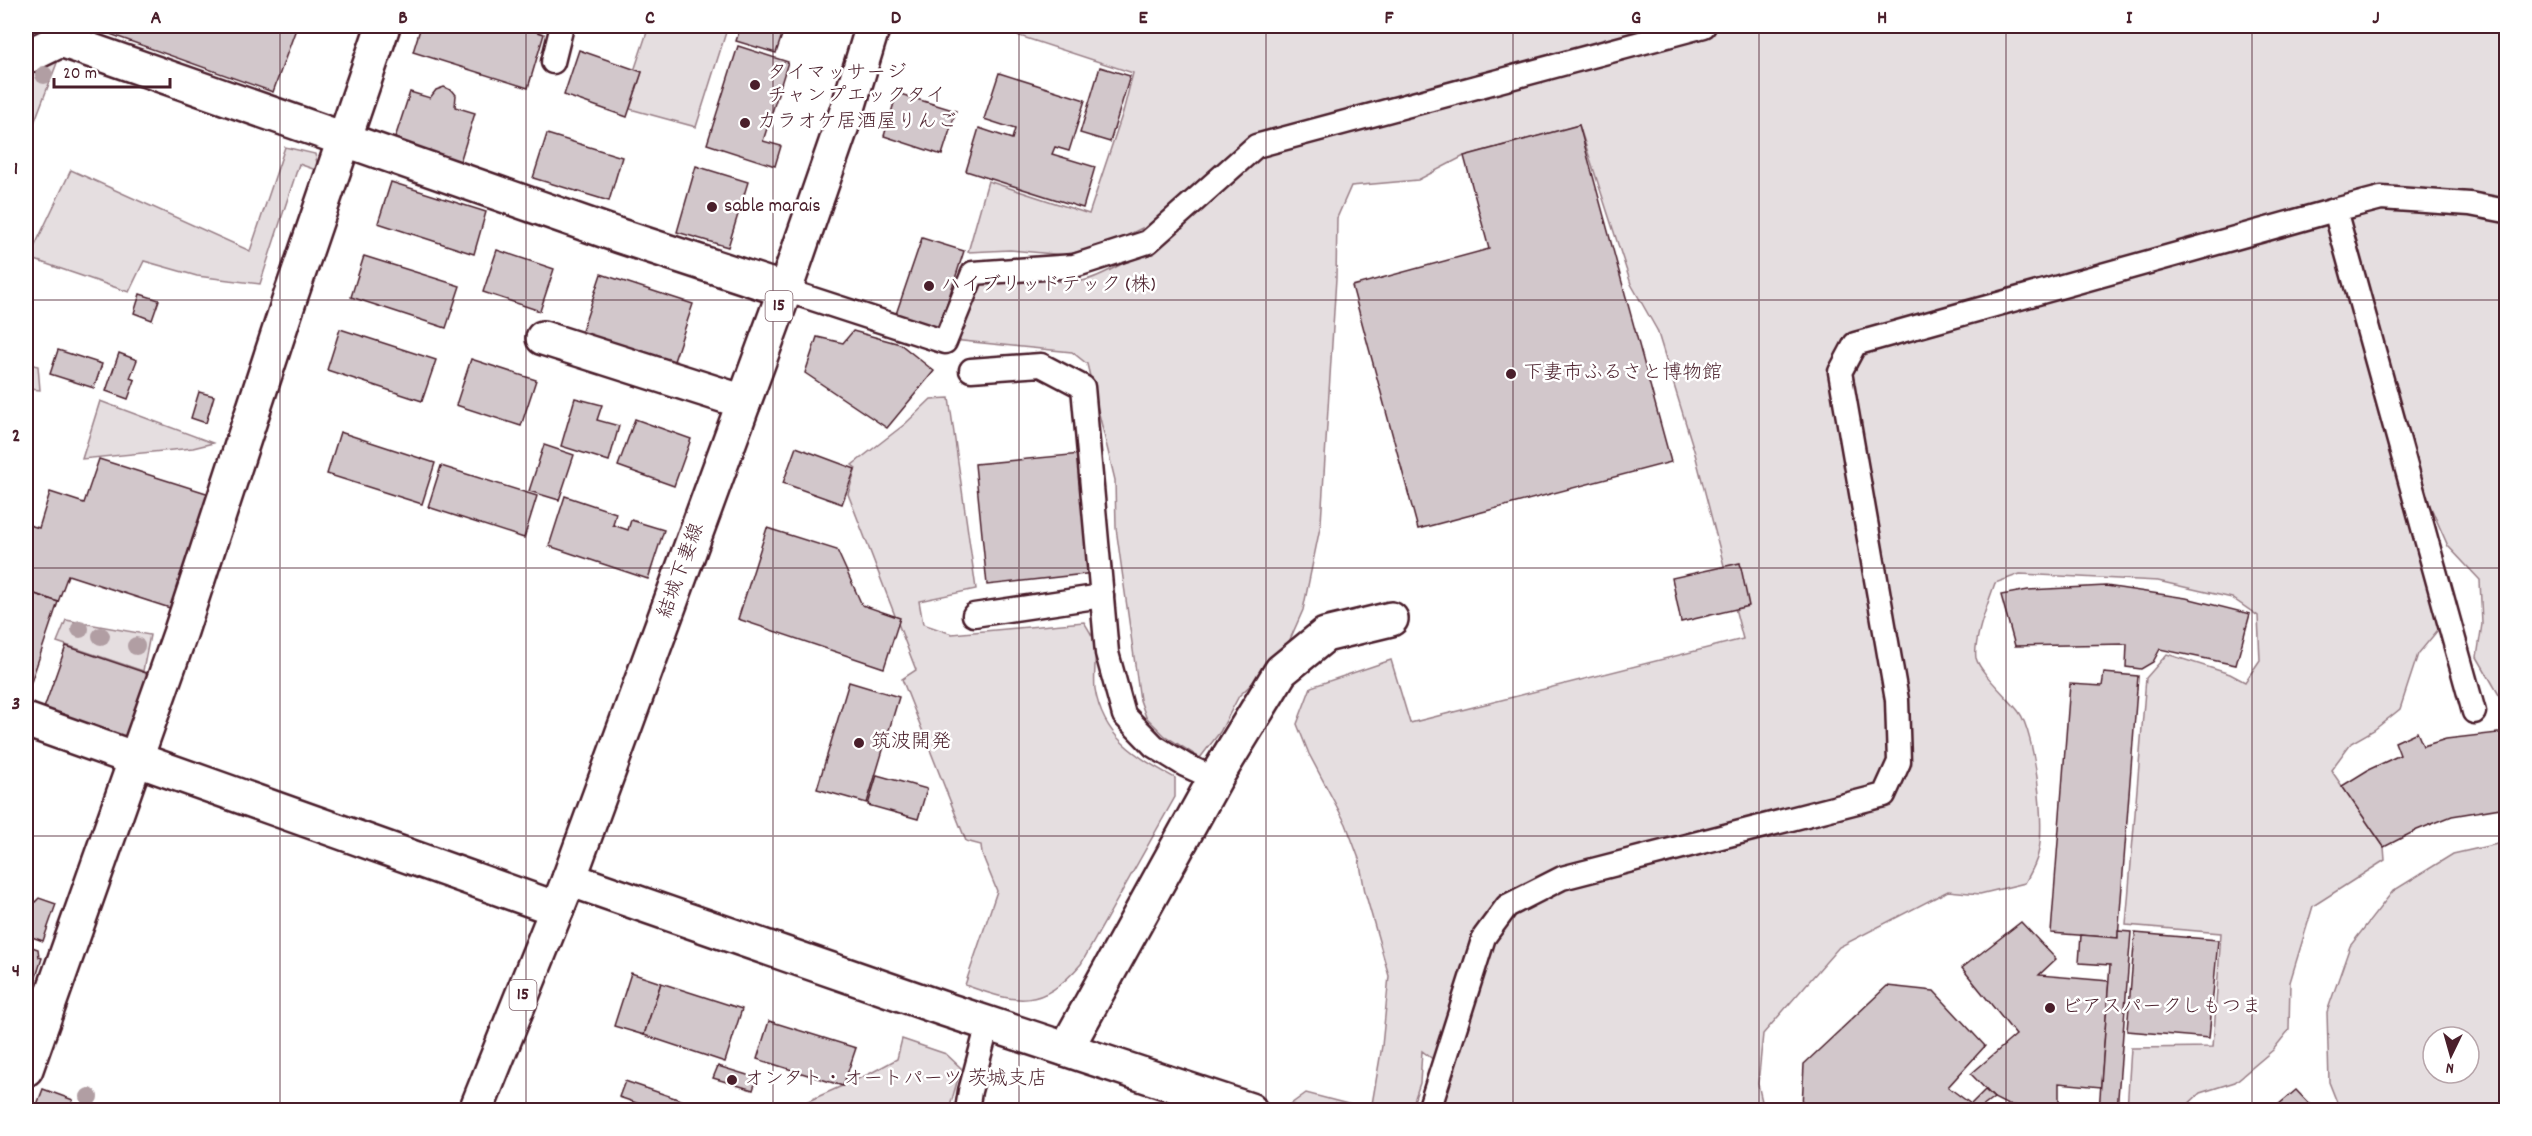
<svg xmlns="http://www.w3.org/2000/svg" width="2532" height="1136" font-family="Dekko,'Klee One',sans-serif">
<style>
.green{fill:#e5dee0;stroke:#987e86;stroke-width:1.5;fill-rule:evenodd}
.building{fill:#d2c7cb;stroke:#4a1f2b;stroke-width:1.5}
.lines{fill:none;stroke-linecap:round;stroke-linejoin:round}
.service-casing{stroke:#4a1f2b;stroke-width:27}
.minor-casing{stroke:#4a1f2b;stroke-width:38}
.tertiary-casing{stroke:#4a1f2b;stroke-width:38}
.primary-casing{stroke:#4a1f2b;stroke-width:38}
.service{stroke:#fff;stroke-width:22}
.minor{stroke:#fff;stroke-width:33}
.tertiary{stroke:#fff;stroke-width:33}
.primary{stroke:#fff;stroke-width:33}
.tree{fill:#b19ea3}
.grid{fill:none;stroke:#4a1f2b;stroke-width:1.5;stroke-opacity:0.55}
.poi-dot{fill:#4a1f2b;stroke:#fff;stroke-width:2}
.labels{text-anchor:middle;dominant-baseline:central;stroke-width:5;stroke-linejoin:round;paint-order:stroke}
.shield{fill:#fff;stroke:#80626b;stroke-width:1.5}
.shield-label{font-size:18px;font-weight:bold;fill:#4a1f2b}
.poi-label{font-size:20px;fill:#4a1f2b;stroke:#fff;text-anchor:start}
.street-label{font-size:20px;fill:#4a1f2b;stroke:#fff}
.neatline{fill:none;stroke:#4a1f2b;stroke-width:2}
.grid-label{font-size:20px;text-anchor:middle;font-weight:bold;fill:#4a1f2b}
</style>
<rect width="100%" height="100%" fill="#fff"/>
<filter id="ink" filterUnits="userSpaceOnUse"><feTurbulence type="fractalNoise" baseFrequency=".0167" numOctaves="2"/><feDisplacementMap in="SourceGraphic" scale="12" xChannelSelector="R" yChannelSelector="G"/><feConvolveMatrix kernelMatrix="1 2 1 2 8 2 1 2 1" color-interpolation-filters="sRGB"/></filter>
<g filter="url(#ink)">
<g class="green">
<path d="M 649,26 L 728,26 L 696,127 L 630,109 L 642,72 L 634,71 Z"/>
<path d="M 989,26 L 2506,26 L 2506,707 L 2477,657 L 2482,624 L 2480,580 L 2448,546 L 2425,494 L 2447,619 L 2418,654 L 2400,709 L 2374,730 L 2351,743 L 2331,770 L 2384,847 L 2385,860 L 2313,906 L 2290,982 L 2289,1030 L 2273,1050 L 2235,1082 L 2200,1093 L 2182,1110 L 2127,1110 L 2131,1048 L 2213,1047 L 2221,933 L 2126,925 L 2146,678 L 2167,654 L 2230,674 L 2245,682 L 2260,660 L 2258,616 L 2232,598 L 2158,581 L 2020,574 L 1995,583 C 1989,600 1973,641 1976,658 C 1980,673 2009,698 2019,712 C 2035,733 2046,828 2038,854 C 2036,864 2030,874 2025,883 L 1980,894 L 1948,891 L 1839,947 L 1763,1034 L 1758,1084 L 1764,1110 L 1435,1110 L 1447,1070 L 1422,1051 L 1420,1083 L 1411,1110 L 1309,1110 L 1291,1104 L 1306,1093 L 1371,1110 L 1382,1046 L 1389,976 L 1365,892 L 1359,859 L 1346,824 L 1309,754 L 1297,724 L 1311,687 L 1391,660 L 1410,723 L 1743,639 L 1694,450 L 1657,330 L 1631,284 L 1579,125 L 1464,156 L 1418,180 L 1351,186 L 1337,218 L 1336,278 L 1321,523 L 1303,610 L 1284,653 L 1239,696 L 1220,732 L 1200,758 L 1165,736 L 1146,717 L 1140,700 L 1116,528 L 1115,480 L 1087,364 L 1072,352 L 953,340 C 977,279 976,271 1045,280 C 1057,281 1074,284 1086,280 C 1104,275 1123,263 1140,254 L 1142,228 L 1110,244 L 1065,255 L 1010,250 L 968,252 L 988,181 L 1089,214 L 1123,112 L 1133,73 Z"/>
<path d="M 60,55 L 26,144 L 26,62 Z"/>
<path d="M 285,147 L 315,154 L 319,171 L 299,164 L 260,284 L 197,276 L 144,261 L 129,292 L 29,258 L 71,170 L 250,251 Z"/>
<path d="M 26,363 L 38,366 L 40,390 L 29,389 L 26,392 Z"/>
<path d="M 949,398 L 976,589 L 919,601 L 923,624 L 952,634 L 1084,622 C 1087,627 1091,633 1093,638 C 1098,653 1093,673 1095,689 C 1103,738 1136,756 1175,778 L 1175,797 L 1081,964 C 1041,1010 1018,1004 965,985 L 997,891 L 982,854 L 981,845 L 966,841 L 902,679 L 916,670 L 848,494 L 856,468 L 852,465 L 905,424 L 931,399 Z"/>
<path d="M 100,401 L 213,443 L 193,448 L 82,459 Z"/>
<path d="M 66,620 L 150,635 L 143,671 L 57,642 Z"/>
<path d="M 2506,842 L 2506,1110 L 2340,1110 L 2329,1082 L 2327,1012 L 2350,946 L 2393,891 L 2453,854 ZM 2433,1037 L 2469,1037 L 2469,1073 L 2433,1073 Z"/>
<path d="M 902,1039 L 946,1054 L 961,1068 L 949,1110 L 788,1110 L 869,1074 L 897,1059 Z"/>
</g>
<g class="building">
<path d="M 93,26 L 297,26 L 273,92 L 93,28 Z"/>
<path d="M 421,26 L 518,26 L 544,34 L 528,88 L 413,52 Z"/>
<path d="M 741,26 L 785,26 L 776,53 L 736,41 Z"/>
<path d="M 738,46 L 788,62 L 763,141 L 781,146 L 775,166 L 707,144 Z"/>
<path d="M 579,50 L 642,72 L 627,117 L 564,95 Z"/>
<path d="M 1100,67 L 1130,76 L 1110,142 L 1080,133 Z"/>
<path d="M 999,73 L 1085,100 L 1069,151 L 1055,147 L 1052,154 L 1095,167 L 1083,208 L 966,171 L 979,128 L 1012,139 L 1015,129 L 984,119 Z"/>
<path d="M 444,87 L 453,91 L 456,95 L 455,107 L 475,113 L 460,162 L 394,141 L 410,92 L 430,98 L 436,90 Z"/>
<path d="M 897,93 L 956,111 L 942,155 L 884,136 Z"/>
<path d="M 1579,125 L 1671,462 L 1418,529 L 1352,286 L 1489,249 L 1464,156 Z"/>
<path d="M 547,134 L 622,157 L 609,201 L 533,178 Z"/>
<path d="M 696,166 L 748,182 L 728,247 L 677,232 Z"/>
<path d="M 391,182 L 486,212 L 474,254 L 378,223 Z"/>
<path d="M 922,238 L 964,251 L 937,334 L 894,320 Z"/>
<path d="M 497,250 L 554,269 L 540,311 L 483,292 Z"/>
<path d="M 364,256 L 460,286 L 446,328 L 351,297 Z"/>
<path d="M 601,274 L 693,304 L 673,364 L 581,334 Z"/>
<path d="M 140,294 L 159,300 L 152,320 L 134,313 Z"/>
<path d="M 340,329 L 436,360 L 422,401 L 327,370 Z"/>
<path d="M 853,331 L 900,344 L 934,371 L 887,428 L 805,373 L 817,337 L 843,343 Z"/>
<path d="M 58,350 L 102,364 L 94,388 L 50,374 Z"/>
<path d="M 119,353 L 137,360 L 130,378 L 135,380 L 128,399 L 106,391 Z"/>
<path d="M 471,359 L 536,380 L 521,426 L 456,405 Z"/>
<path d="M 199,392 L 214,396 L 206,423 L 191,418 Z"/>
<path d="M 575,398 L 602,405 L 597,420 L 619,426 L 609,461 L 561,446 Z"/>
<path d="M 635,419 L 691,439 L 674,486 L 618,466 Z"/>
<path d="M 340,432 L 435,463 L 422,504 L 327,474 Z"/>
<path d="M 544,445 L 574,455 L 559,500 L 529,491 Z"/>
<path d="M 796,447 L 855,469 L 842,504 L 783,483 Z"/>
<path d="M 1081,454 L 1094,573 L 987,585 L 975,464 Z"/>
<path d="M 99,459 L 219,497 L 173,609 L 68,575 L 58,602 L 26,591 L 26,524 L 39,528 L 50,492 L 84,503 Z"/>
<path d="M 441,466 L 537,496 L 524,538 L 428,507 Z"/>
<path d="M 565,496 L 616,513 L 613,525 L 628,530 L 631,520 L 664,530 L 648,579 L 549,546 Z"/>
<path d="M 767,528 L 837,550 L 862,605 L 900,618 L 884,668 L 738,619 Z"/>
<path d="M 1740,563 L 1749,606 L 1681,622 L 1672,578 Z"/>
<path d="M 2106,586 L 2186,598 L 2250,614 L 2236,665 L 2160,649 L 2153,662 L 2141,669 L 2126,667 L 2127,644 L 2015,646 L 2001,595 L 2028,590 Z"/>
<path d="M 26,591 L 58,602 L 26,697 Z"/>
<path d="M 66,646 L 155,676 L 132,744 L 42,714 Z"/>
<path d="M 2104,673 L 2138,676 L 2118,938 L 2051,933 L 2070,684 L 2102,686 Z"/>
<path d="M 849,682 L 899,697 L 867,803 L 817,789 Z"/>
<path d="M 2417,732 L 2423,746 L 2446,739 L 2506,732 L 2506,807 L 2452,816 L 2417,830 L 2384,847 L 2342,786 L 2368,770 L 2400,755 L 2395,742 Z"/>
<path d="M 877,775 L 927,789 L 918,819 L 868,805 Z"/>
<path d="M 26,898 L 35,902 L 39,898 L 56,904 L 43,941 L 26,935 Z"/>
<path d="M 2021,922 L 2056,959 L 2039,975 L 2109,981 L 2101,1087 L 2059,1083 L 2059,1109 L 2008,1105 L 1994,1098 L 1971,1074 L 2016,1035 L 1962,968 Z"/>
<path d="M 2118,931 L 2131,932 L 2117,1110 L 2099,1110 L 2110,965 L 2079,963 L 2081,935 L 2118,938 Z"/>
<path d="M 2135,933 L 2218,940 L 2209,1038 L 2127,1031 Z"/>
<path d="M 26,945 L 38,949 L 39,957 L 42,958 L 31,993 L 26,991 Z"/>
<path d="M 631,973 L 661,983 L 644,1035 L 614,1026 Z"/>
<path d="M 661,983 L 742,1009 L 725,1062 L 644,1035 Z"/>
<path d="M 1887,986 L 1934,991 L 1985,1046 L 1948,1087 L 1971,1104 L 1985,1090 L 1994,1098 L 1978,1110 L 1806,1110 L 1802,1107 L 1804,1064 Z"/>
<path d="M 769,1021 L 856,1048 L 843,1086 L 757,1059 Z"/>
<path d="M 718,1066 L 757,1078 L 753,1090 L 713,1078 Z"/>
<path d="M 625,1081 L 710,1110 L 657,1110 L 619,1097 Z"/>
<path d="M 43,1089 L 73,1100 L 69,1110 L 35,1110 Z"/>
<path d="M 2296,1090 L 2315,1110 L 2272,1110 Z"/>
</g>
<g class="lines">
<g class="service-casing">
<g id="service">
<path d="M 553,62 L 562,26"/>
<path d="M 785,290 L 945,342 L 973,273 L 1074,266 L 1148,242 L 1256,146 L 1704,26"/>
<path d="M 971,370 L 1041,365 L 1083,387 L 1107,653 L 1124,715 L 1154,746 L 1185,765 L 1215,779"/>
<path d="M 974,615 L 1102,596"/>
<path d="M 2474,712 L 2335,210 L 2381,198 L 2470,204 L 2506,211"/>
<path d="M 967,1110 L 970,1091 L 988,1024"/>
<path d="M 1429,1110 L 1484,937 L 1507,906 L 1562,878 L 1884,795 L 1899,762 L 1897,700 L 1840,372 L 1855,344 L 2335,210"/>
</g>
</g>
<g class="minor-casing">
<g id="minor">
<path d="M 26,57 L 61,40 L 620,236 L 785,290"/>
<path d="M 543,338 L 744,402"/>
<path d="M 26,720 L 557,909"/>
<path d="M 26,1069 L 180,634 L 289,301 L 383,26"/>
</g>
</g>
<g class="tertiary-casing">
<g id="tertiary">
<path d="M 569,879 L 944,1009 L 1250,1110"/>
<path d="M 1066,1049 L 1215,779 L 1281,671 L 1325,635 L 1391,619"/>
</g>
</g>
<g class="primary-casing">
<path id="primary" d="M 476,1110 L 569,879 L 785,290 L 848,108 L 873,26"/>
</g>
<use href="#service" class="service"/>
<use href="#minor" class="minor"/>
<use href="#tertiary" class="tertiary"/>
<use href="#primary" class="primary"/>
</g>
<g class="tree">
<circle cx="44" cy="75" r="9"/>
<circle cx="80" cy="629" r="9"/>
<circle cx="101" cy="636" r="9"/>
<circle cx="136" cy="646" r="9"/>
<circle cx="89" cy="1097" r="9"/>
</g>
</g>
<path class="grid" d="M 280,26 L 280,1110M 526,26 L 526,1110M 773,26 L 773,1110M 1019,26 L 1019,1110M 1266,26 L 1266,1110M 1513,26 L 1513,1110M 1759,26 L 1759,1110M 2006,26 L 2006,1110M 2252,26 L 2252,1110M 26,300 L 2506,300M 26,568 L 2506,568M 26,836 L 2506,836"/>
<g class="poi-dot">
<circle cx="755" cy="85" r="6"/>
<circle cx="745" cy="123" r="6"/>
<circle cx="712" cy="207" r="6"/>
<circle cx="929" cy="286" r="6"/>
<circle cx="1511" cy="374" r="6"/>
<circle cx="859" cy="743" r="6"/>
<circle cx="2050" cy="1008" r="6"/>
<circle cx="732" cy="1080" r="6"/>
</g>
<g class="labels">
<g class="shield">
<rect x="765.5" y="291" width="27" height="30" rx="4.5"/>
<rect x="509.5" y="980" width="27" height="30" rx="4.5"/>
</g>
<g class="shield-label">
<text x="779" y="306">15</text>
<text x="523" y="995">15</text>
</g>
<g class="poi-label">
<text x="767" y="74">タイマッサージ<tspan x="767" dy="23">チャンプエックタイ</tspan></text>
<text x="757" y="123">カラオケ居酒屋りんご</text>
<text x="724" y="207">sable marais</text>
<text x="941" y="286">ハイブリッドテック (株)</text>
<text x="1523" y="374">下妻市ふるさと博物館</text>
<text x="871" y="743">筑波開発</text>
<text x="2062" y="1008">ビアスパークしもつま</text>
<text x="744" y="1080">オンタト・オートパーツ 茨城支店</text>
</g>
<g class="street-label">
<text transform="translate(682 571) rotate(-70)">結城下妻線</text>
</g>
</g>
<rect width="2532" height="1136" fill="none" stroke="#fff" stroke-width="66"/>
<g transform="translate(2451 1055) rotate(185)"><circle r="28" fill="#ffffff" stroke="#b7a5aa" stroke-width="1.5"/>
<path d="M0-4.5L10 22L0 15L-10 22Z" fill="#4a1f2b"/>
<text y="-9" font-size="16" font-weight="bold" text-anchor="middle" fill="#4a1f2b">N</text>
</g>
<path d="M54 78v9h116v-9" fill="none" stroke="#4a1f2b" stroke-width="3"/>
<text x="63" y="78" font-size="18" fill="#4a1f2b" stroke="#ffffff" stroke-width="4.5" paint-order="stroke">20 m</text>
<rect x="33" y="33" width="2466" height="1070" class="neatline"/>
<g class="grid-label">
<text x="156" y="23">A</text>
<text x="403" y="23">B</text>
<text x="650" y="23">C</text>
<text x="896" y="23">D</text>
<text x="1143" y="23">E</text>
<text x="1389" y="23">F</text>
<text x="1636" y="23">G</text>
<text x="1882" y="23">H</text>
<text x="2129" y="23">I</text>
<text x="2376" y="23">J</text>
<text x="16" y="174">1</text>
<text x="16" y="441">2</text>
<text x="16" y="709">3</text>
<text x="16" y="976">4</text>
</g>
</svg>
